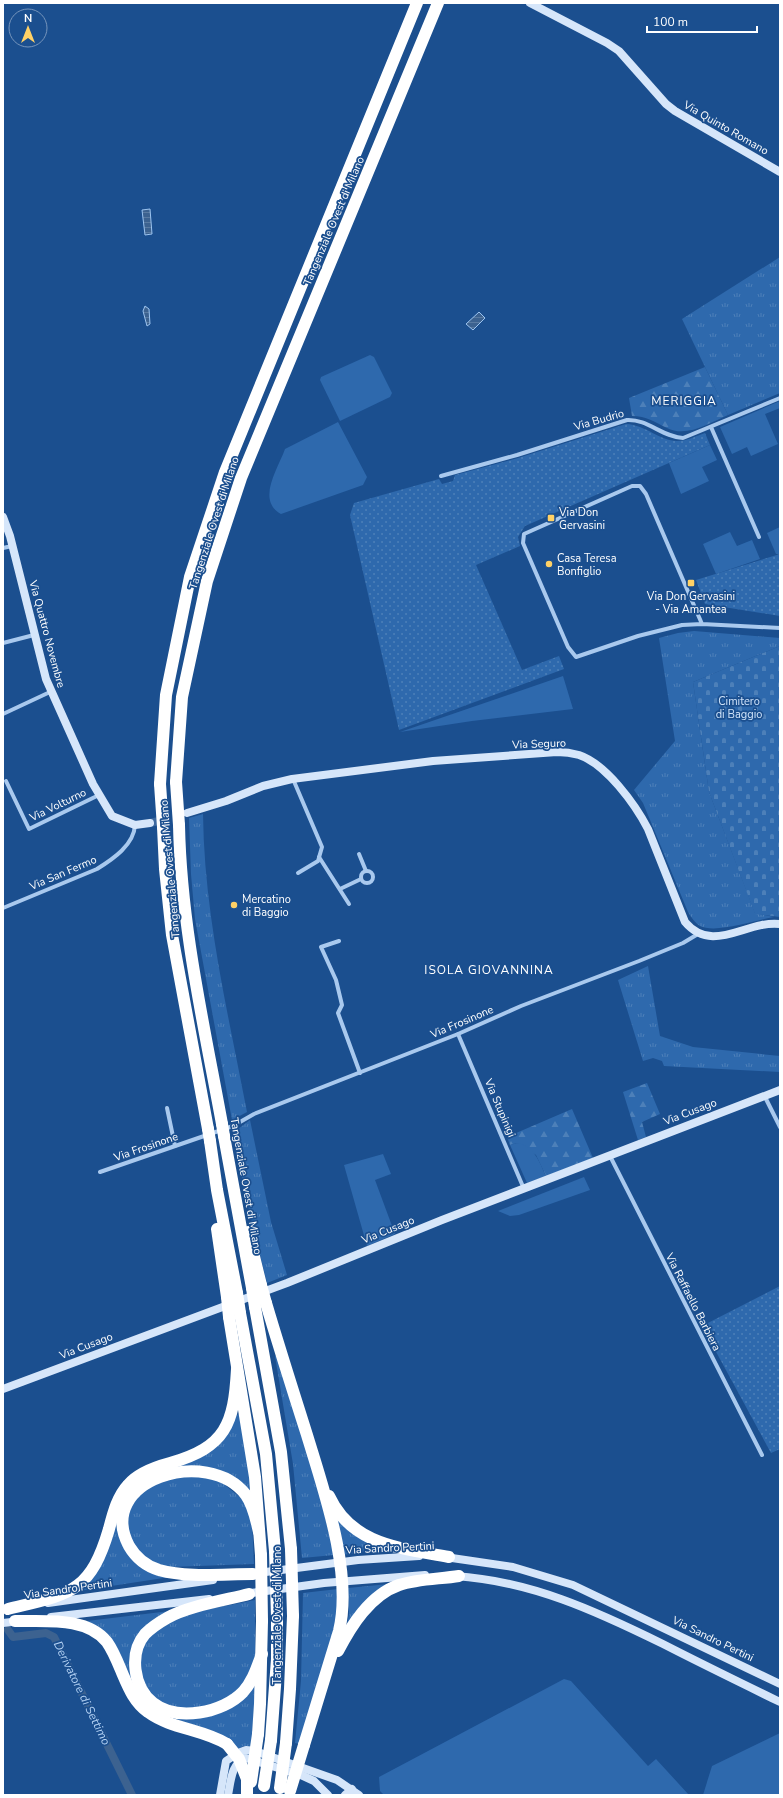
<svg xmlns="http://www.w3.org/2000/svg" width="783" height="1798" font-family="'Nunito Sans',sans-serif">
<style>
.grass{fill:url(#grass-tufts)}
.forest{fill:url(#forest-firs)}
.cemetery{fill:url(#cemetery-stones)}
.park{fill:url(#park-dots)}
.garden{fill:#2e69ad}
.water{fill:url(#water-rules);stroke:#9cc4f0}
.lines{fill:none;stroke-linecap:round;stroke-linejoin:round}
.canal{stroke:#3c6290;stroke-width:8}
.secondary-tunnel{stroke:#3d69a0;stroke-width:8;stroke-dasharray:8 4;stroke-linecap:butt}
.street{stroke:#a9c9ee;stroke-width:4}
.secondary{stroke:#d6e6fa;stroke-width:8}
.highway{stroke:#fff;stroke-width:12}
.highway-bridge{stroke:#fff;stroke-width:12}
.poi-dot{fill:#ffd166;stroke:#1b4f8f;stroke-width:1.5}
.labels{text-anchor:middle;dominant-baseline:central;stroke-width:3.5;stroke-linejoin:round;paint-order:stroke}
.street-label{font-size:11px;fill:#fff;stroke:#1b4f8f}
.poi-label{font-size:11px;fill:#fff;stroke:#1b4f8f;text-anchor:start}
.park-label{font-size:11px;fill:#cfe3fa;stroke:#1b4f8f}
.neighbourhood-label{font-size:12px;letter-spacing:1px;fill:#fff;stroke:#1b4f8f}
.water-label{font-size:12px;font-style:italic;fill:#b5d3f5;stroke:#1b4f8f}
</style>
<defs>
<pattern id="grass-tufts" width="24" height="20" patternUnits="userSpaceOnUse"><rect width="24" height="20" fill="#2e69ad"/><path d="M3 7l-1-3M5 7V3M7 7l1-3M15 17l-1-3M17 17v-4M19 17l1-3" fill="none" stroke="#4d80b9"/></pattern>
<pattern id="forest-firs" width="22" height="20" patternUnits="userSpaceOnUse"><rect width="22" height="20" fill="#2e69ad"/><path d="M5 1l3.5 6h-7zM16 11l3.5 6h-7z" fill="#4d80b9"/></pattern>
<pattern id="cemetery-stones" width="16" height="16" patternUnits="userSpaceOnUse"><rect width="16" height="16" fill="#2e69ad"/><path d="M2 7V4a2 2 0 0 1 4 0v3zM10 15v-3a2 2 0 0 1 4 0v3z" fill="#4d80b9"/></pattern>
<pattern id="park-dots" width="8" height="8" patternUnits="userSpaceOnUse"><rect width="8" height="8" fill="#2e69ad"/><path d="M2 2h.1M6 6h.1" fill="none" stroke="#4d80b9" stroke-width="1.8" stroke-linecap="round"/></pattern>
<pattern id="water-rules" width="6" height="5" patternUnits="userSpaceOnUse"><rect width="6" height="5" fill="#3c6290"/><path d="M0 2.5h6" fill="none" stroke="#597aa1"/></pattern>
</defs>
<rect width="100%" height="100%" fill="#1b4f8f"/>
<g class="grass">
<path d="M 780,257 L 780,393 L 728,415 L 682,319 Z"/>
<path d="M 694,631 L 780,638 L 780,646 L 693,682 L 709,792 L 755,913 L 774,917 C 756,920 716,934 700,926 C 695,923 691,917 688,912 L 643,803 L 634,790 L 675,741 L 659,638 L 678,633 Z"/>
<path d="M 203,814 C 204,914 228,1013 247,1112 L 232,1120 L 195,919 L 191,874 L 189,818 Z"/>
<path d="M 648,966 L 660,1036 L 693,1047 L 780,1056 L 780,1072 L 664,1066 L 662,1061 L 653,1058 L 643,1061 L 618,980 Z"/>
<path d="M 250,1120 L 271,1222 L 287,1275 L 267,1283 L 244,1190 L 234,1132 Z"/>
<path d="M 275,1356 L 279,1356 L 317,1483 L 334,1555 L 302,1558 L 293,1464 Z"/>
<path d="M 240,1414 L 253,1498 L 230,1474 L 212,1468 L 142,1481 L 120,1535 L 170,1577 L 72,1592 L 82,1586 L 117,1511 L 139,1479 L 203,1456 C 219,1446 226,1431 236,1415 Z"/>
<path d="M 169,1477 L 215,1477 L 246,1502 L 252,1521 L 254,1564 L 170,1567 C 137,1562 114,1528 135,1498 C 140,1491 160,1482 169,1477 Z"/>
<path d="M 334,1514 L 387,1549 L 342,1555 Z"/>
<path d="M 389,1584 L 346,1630 L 349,1614 L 348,1588 Z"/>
<path d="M 338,1589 L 336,1623 L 299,1744 L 295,1743 L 301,1681 L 303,1593 Z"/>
<path d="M 255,1600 L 255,1656 L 252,1669 L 240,1689 L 216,1704 L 191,1709 L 170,1707 L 154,1698 L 143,1683 L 139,1664 L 144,1643 L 151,1635 L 184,1614 Z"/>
<path d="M 170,1611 C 162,1616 151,1621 145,1629 C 135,1640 129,1656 132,1671 C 140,1721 202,1726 238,1702 C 246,1697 251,1690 256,1682 L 251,1747 L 244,1746 L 237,1749 C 215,1722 175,1726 148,1706 C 128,1691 126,1662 112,1642 C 106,1633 96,1627 87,1621 Z"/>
</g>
<g class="forest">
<path d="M 705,367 L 728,415 C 709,423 687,438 667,428 C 654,422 647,416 632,416 L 629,398 Z"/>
<path d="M 647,1083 L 660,1114 L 642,1122 L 646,1137 L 638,1140 L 623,1092 Z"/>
<path d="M 572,1109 L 593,1158 L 546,1176 L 536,1155 L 517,1143 L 510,1145 L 507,1137 Z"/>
</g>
<path class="cemetery" d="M 780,646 L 780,917 L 755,914 L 709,792 L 693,682 Z"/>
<g class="park">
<path d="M 626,424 C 646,425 660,441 677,441 C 687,441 696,436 705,433 L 710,445 L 525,526 L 518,537 L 520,546 L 476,565 L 522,670 L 559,656 L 564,669 L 399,730 L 350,515 L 354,503 L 439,479 L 442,484 L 453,481 L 455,475 L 518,458 Z"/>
<path d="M 780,554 L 780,616 L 705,604 L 696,580 Z"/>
<path d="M 780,1286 L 780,1449 L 771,1453 L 702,1326 Z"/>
</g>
<g class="garden">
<path d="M 370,355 L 374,357 L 392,393 L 390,397 L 340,421 L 320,380 L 321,377 Z"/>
<path d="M 780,401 L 780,408 L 765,414 L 778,444 L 751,456 L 747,447 L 732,454 L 720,427 Z"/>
<path d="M 338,422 L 367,477 L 363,485 L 281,514 C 256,500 278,469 285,449 Z"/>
<path d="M 710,445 L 717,460 L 702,467 L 709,481 L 681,494 L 669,463 Z"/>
<path d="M 780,527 L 780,554 L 776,554 L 767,533 Z"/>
<path d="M 730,532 L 737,546 L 752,540 L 760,559 L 716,574 L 703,544 Z"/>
<path d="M 563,676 L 573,709 L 472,721 L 400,732 Z"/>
<path d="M 517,1143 C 535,1146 539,1162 546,1176 L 527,1183 L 510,1145 Z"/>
<path d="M 383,1154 L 391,1174 L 375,1180 L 395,1234 L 367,1246 L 344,1165 Z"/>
<path d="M 584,1177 L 590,1190 L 519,1215 L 510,1216 L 498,1211 Z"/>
<path d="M 564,1679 L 571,1681 L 648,1766 L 656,1759 L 689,1795 L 384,1795 L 380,1791 L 379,1777 Z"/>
<path d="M 780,1733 L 780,1795 L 703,1795 L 712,1766 Z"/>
</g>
<g class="water">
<path d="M 150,209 L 152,234 L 145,235 L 142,210 Z"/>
<path d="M 145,306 L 149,309 L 150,324 L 147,326 L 143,311 Z"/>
<path d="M 479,312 L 485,318 L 473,330 L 466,324 Z"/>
</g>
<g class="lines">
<path class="canal" d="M 8,1630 L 13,1637 L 46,1633 L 54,1637 L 132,1795"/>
<path class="secondary-tunnel" d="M 150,823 L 182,815"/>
<g class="street">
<path d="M 711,427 L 759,537"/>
<path d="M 441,476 L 517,455 L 627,420 C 648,419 662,437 683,438 L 780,398"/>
<path d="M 3,548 L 12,546"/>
<path d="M 702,624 L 646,494 L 640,486 L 632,486 L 524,534 L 523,543 L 568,647 L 576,657 L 638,636 L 682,625 L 702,624 L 780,628"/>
<path d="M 3,643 L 34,635"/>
<path d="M 3,714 L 50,692"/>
<path d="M 293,779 L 322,847 L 318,861 L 298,873"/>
<path d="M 6,781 L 29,829 L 99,795"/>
<path d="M 359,854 L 366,871"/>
<path d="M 319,857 L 349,904"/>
<circle cx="367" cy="877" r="6"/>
<path d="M 340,889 L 361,879"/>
<path d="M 3,908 L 97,869 C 113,859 134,845 135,825"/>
<path d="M 339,941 L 321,947 L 336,980 L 342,1005 L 338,1013 L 360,1073"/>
<path d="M 458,1034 L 524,1189"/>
<path d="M 764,1095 L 780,1127"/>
<path d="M 167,1108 L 175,1146"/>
<path d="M 610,1156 L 762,1455"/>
<path d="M 100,1172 L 233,1126 L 254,1114 L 458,1034 L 521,1006 L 639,961 L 683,943 L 698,934"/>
</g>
<g class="secondary">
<path d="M 530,3 L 607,43 L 619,51 L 666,104 L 675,111 L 780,172"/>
<path d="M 3,517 L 10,536 L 46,679 L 93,784 L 112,816 L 135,825 L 150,823"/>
<path d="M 187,813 L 226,801 L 263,786 L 292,779 L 433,761 L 557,752 C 564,752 572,753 579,755 C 606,764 635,804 648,829 L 685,922 C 713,955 746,920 780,924"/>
<path d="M 3,1389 L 287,1283 L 442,1220 L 780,1090"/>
<path d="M 445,1557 L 513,1567 L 573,1585 L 780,1684"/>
<path d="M 258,1573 L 358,1560 L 419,1556"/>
<path d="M 455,1576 C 531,1581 596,1611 663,1644 C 702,1664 741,1683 780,1702"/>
<path d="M 244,1594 L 324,1583 L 425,1575"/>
<path d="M 48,1603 L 213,1580"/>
<path d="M 51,1617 L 209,1599"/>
<path d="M 3,1623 L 20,1621"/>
<path d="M 220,1795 L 226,1761 L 238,1753 L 246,1750 L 255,1751 L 337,1780 L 359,1795"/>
<path d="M 228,1795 C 231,1781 231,1763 246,1758 L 301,1775 L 314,1781 L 328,1795"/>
<path d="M 345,1795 L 352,1789"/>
</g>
<g class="highway">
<path d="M 176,782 L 182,697 L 207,581 L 241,478 L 438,3"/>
<path d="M 160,784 L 166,695 L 190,577 L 225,472 L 417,3"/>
<path d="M 179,825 C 181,926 204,1025 222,1124"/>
<path d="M 163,827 L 165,869 L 172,935 L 208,1129"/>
<path d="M 224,1136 L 252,1288"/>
<path d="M 210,1141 L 217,1190 L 237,1293"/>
<path d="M 217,1229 L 227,1297"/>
<path d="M 248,1232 L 261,1285"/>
<path d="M 266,1303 C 279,1347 293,1391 307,1435 C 324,1491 353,1573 339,1631 L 304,1745"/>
<path d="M 255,1307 L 281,1452 L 291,1549"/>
<path d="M 240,1313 L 266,1454 L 275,1551"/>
<path d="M 229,1317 L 255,1477 L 261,1555"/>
<path d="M 329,1496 C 352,1546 402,1548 449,1557"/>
<path d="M 253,1574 C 223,1574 188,1578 159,1570 C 146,1566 136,1558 129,1546 C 94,1480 208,1445 246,1495 C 254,1506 256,1520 259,1532"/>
<path d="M 249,1594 C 226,1600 188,1606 167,1618 C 160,1622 151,1628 145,1634 C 129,1653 133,1687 153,1703 C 177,1722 223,1713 243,1692 C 253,1681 257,1667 262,1654"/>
<path d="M 8,1609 C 69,1594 90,1594 109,1529 C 113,1514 117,1497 128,1485 C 138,1473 155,1467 170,1463 C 226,1447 234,1424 237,1369"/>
<path d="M 15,1621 C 44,1622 86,1616 107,1642 C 114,1652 118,1663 123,1675 C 129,1689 135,1703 148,1712 C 171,1729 203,1729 227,1744"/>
<path d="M 338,1651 C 351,1626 370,1595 399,1585 C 417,1579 440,1579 459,1576"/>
<path d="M 258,1734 L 260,1704 L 262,1621"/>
<path d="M 271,1740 L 277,1659 L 277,1617"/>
<path d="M 286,1743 L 290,1689 L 293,1616"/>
<path d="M 247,1779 L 247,1795"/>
</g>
<g class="highway-bridge">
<path d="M 176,782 L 179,825"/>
<path d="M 160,784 L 163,827"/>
<path d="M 222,1124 L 224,1136"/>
<path d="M 208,1129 L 210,1141"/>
<path d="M 261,1285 L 266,1303"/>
<path d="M 252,1288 L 255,1307"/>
<path d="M 237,1293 L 240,1313"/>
<path d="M 227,1297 L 229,1317"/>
<path d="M 291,1549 L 293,1616"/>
<path d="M 275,1551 L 277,1617"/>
<path d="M 261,1555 L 262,1621"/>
<path d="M 227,1744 L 239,1759 L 247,1779"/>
<path d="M 251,1782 L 258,1734"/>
<path d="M 264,1786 L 271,1740"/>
<path d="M 280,1788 L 286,1743"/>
<path d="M 290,1791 L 304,1745"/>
</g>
</g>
<g class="poi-dot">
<rect x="547" y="514" width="8" height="8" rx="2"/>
<circle cx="549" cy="564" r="4"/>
<rect x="687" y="579" width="8" height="8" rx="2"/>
<circle cx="234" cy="905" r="4"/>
</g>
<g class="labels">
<g class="street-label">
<text transform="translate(726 128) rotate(30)">Via Quinto Romano</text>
<text transform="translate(334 221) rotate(-67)">Tangenziale Ovest di Milano</text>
<text transform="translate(599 420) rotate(-16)">Via Budrio</text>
<text transform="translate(214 523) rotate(-72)">Tangenziale Ovest di Milano</text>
<text transform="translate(47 634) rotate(75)">Via Quattro Novembre</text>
<text transform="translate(539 744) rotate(-2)">Via Seguro</text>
<text transform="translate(58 805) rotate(-26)">Via Volturno</text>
<text transform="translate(170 869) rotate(-95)">Tangenziale Ovest di Milano</text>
<text transform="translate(63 873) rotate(-23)">Via San Fermo</text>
<text transform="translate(462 1022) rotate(-23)">Via Frosinone</text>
<text transform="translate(500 1108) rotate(67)">Via Stupinigi</text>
<text transform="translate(690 1112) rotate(-21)">Via Cusago</text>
<text transform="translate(146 1147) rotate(-19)">Via Frosinone</text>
<text transform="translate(246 1186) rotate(80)">Tangenziale Ovest di Milano</text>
<text transform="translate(388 1230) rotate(-22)">Via Cusago</text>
<text transform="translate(693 1302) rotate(63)">Via Raffaello Barbiera</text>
<text transform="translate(86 1346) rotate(-21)">Via Cusago</text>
<text transform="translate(390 1548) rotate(-3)">Via Sandro Pertini</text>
<text transform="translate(68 1589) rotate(-8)">Via Sandro Pertini</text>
<text transform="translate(277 1615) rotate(-90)">Tangenziale Ovest di Milano</text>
<text transform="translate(713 1639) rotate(26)">Via Sandro Pertini</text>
</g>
<g class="poi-label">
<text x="559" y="512">Via Don<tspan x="559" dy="13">Gervasini</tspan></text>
<text x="557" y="558">Casa Teresa<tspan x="557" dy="13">Bonfiglio</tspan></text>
<text x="691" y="596" text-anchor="middle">Via Don Gervasini<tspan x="691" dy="13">- Via Amantea</tspan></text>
<text x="242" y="899">Mercatino<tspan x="242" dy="13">di Baggio</tspan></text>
</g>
<g class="park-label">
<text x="739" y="701">Cimitero<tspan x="739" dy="13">di Baggio</tspan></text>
</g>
<g class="neighbourhood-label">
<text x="684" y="401">MERIGGIA</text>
<text x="489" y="970">ISOLA GIOVANNINA</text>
</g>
<g class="water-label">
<text transform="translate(82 1693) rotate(64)">Derivatore di Settimo</text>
</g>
</g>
<rect width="783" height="1798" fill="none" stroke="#ffffff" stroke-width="8"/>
<g transform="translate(28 28)"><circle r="19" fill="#1b4f8f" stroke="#7695bc"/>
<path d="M0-3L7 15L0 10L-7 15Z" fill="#ffd166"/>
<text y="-6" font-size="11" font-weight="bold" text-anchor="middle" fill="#ffffff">N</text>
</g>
<path d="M647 26v6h110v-6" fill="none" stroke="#ffffff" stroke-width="2"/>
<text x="653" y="26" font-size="12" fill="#ffffff" stroke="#1b4f8f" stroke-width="3" paint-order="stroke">100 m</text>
</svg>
